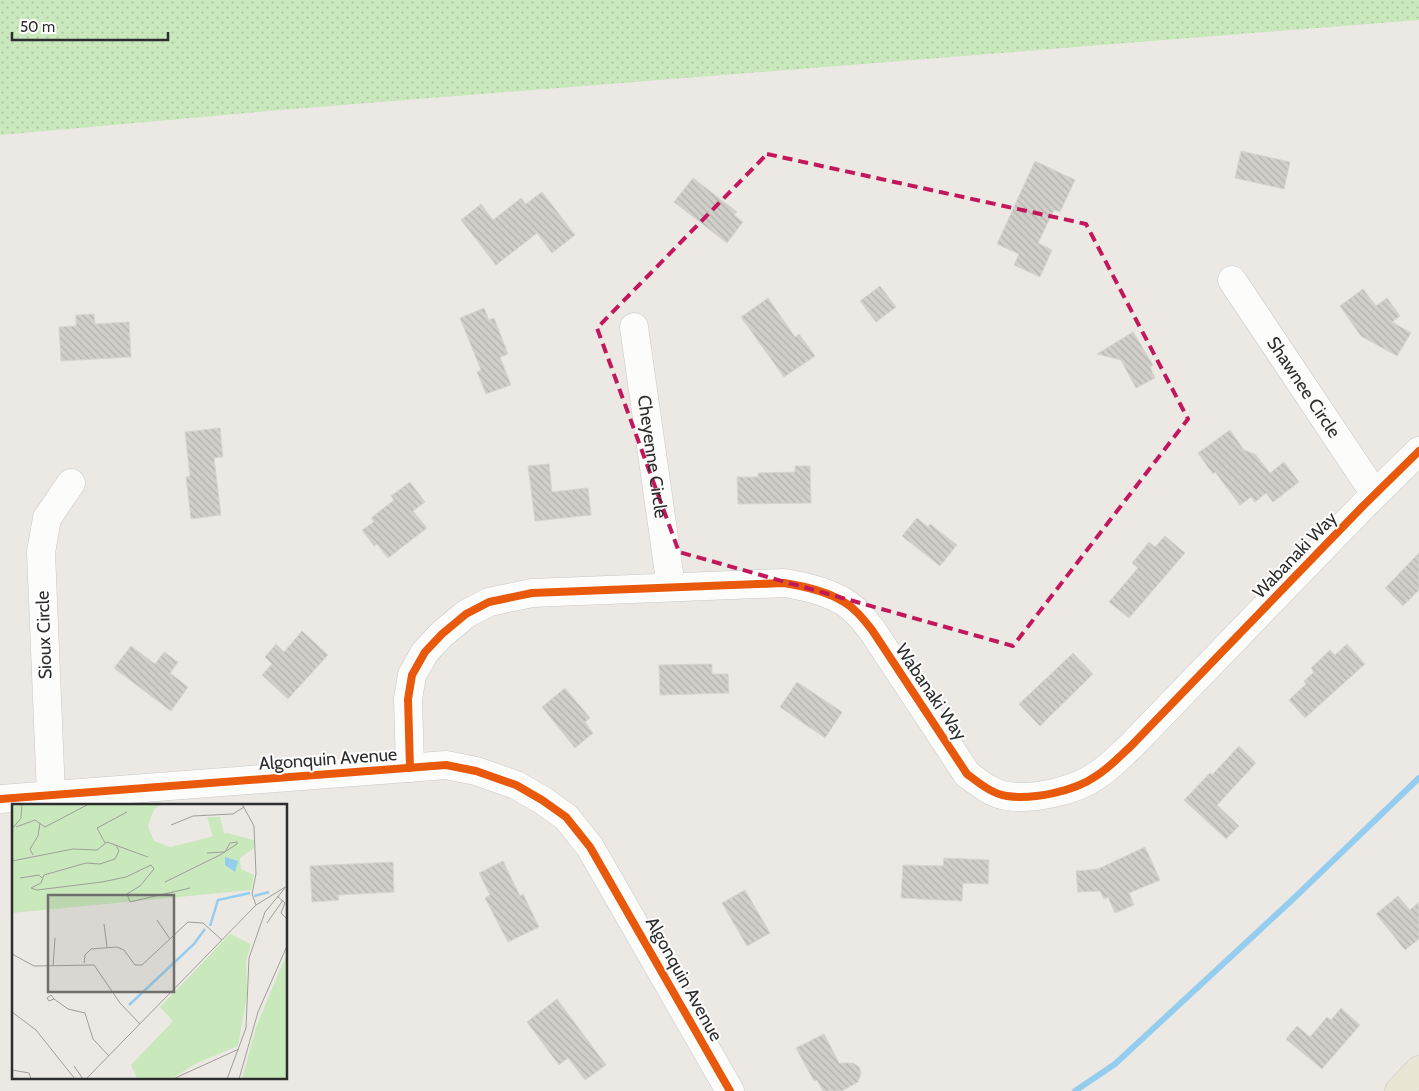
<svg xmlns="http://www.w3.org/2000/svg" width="1419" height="1091" font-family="Cabin,sans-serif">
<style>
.grass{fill:url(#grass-dots)}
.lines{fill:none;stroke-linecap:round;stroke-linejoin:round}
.stream{stroke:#95cdef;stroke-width:6}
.building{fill:url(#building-back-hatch);stroke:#d7d5d0}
.minor-casing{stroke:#c9c8c8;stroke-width:29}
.major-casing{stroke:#c6c5c3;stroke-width:29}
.minor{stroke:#fcfcfb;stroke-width:28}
.major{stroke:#e9e6d5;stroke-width:28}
.cycleway-casing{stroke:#fff;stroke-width:11}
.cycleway{stroke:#e8590c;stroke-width:8}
.marked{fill:none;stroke:#c2185b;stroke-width:4;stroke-dasharray:10 6;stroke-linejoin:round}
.labels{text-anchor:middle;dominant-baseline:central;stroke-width:4;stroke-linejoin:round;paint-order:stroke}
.street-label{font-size:18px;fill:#2d2d2d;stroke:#fff}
.inset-river{fill:none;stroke:#95cdef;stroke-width:2.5}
.inset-road{fill:none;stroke:#a09e9b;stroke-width:1}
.view{fill:#706f6d;fill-opacity:0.15;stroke:#706f6d;stroke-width:2.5}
.inset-edge{fill:none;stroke:#2d2d2d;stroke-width:2.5}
</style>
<defs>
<pattern id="grass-dots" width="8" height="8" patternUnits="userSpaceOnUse" patternTransform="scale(1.25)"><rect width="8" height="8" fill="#c9e8bc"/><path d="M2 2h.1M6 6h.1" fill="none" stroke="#adc7a2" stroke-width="1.8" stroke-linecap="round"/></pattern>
<pattern id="building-back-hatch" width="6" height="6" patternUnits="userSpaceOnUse" patternTransform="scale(1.25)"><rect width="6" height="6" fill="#d1cfca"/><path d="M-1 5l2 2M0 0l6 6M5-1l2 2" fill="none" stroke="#b4b2ae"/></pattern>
</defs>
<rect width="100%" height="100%" fill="#ece9e4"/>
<path class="grass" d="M 0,0 L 1419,0 L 1419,20 L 280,110 L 0,135 Z"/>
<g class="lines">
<path class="stream" d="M 1075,1091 L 1115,1064 L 1291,901 L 1419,778"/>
</g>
<g class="building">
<path d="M 1241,151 L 1290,162 L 1284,189 L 1235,178 Z"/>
<path d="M 1035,161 L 1075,180 L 1060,212 L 1054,210 L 1038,243 L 1052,250 L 1040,277 L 1014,265 L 1019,254 L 997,244 Z"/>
<path d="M 693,178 L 737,212 L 734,215 L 743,222 L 727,243 L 674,202 Z"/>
<path d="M 542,192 L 575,235 L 552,253 L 537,233 L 496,265 L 461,220 L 481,204 L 493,220 L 521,198 L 526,204 Z"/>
<path d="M 880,286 L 896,307 L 876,322 L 860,301 Z"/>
<path d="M 1363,289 L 1376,306 L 1387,298 L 1400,316 L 1392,322 L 1411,333 L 1397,356 L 1361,336 L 1340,306 Z"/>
<path d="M 768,298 L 795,337 L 799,334 L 815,356 L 784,377 L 741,317 Z"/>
<path d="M 484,308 L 489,320 L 494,318 L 508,354 L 500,357 L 511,385 L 486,394 L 477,372 L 481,370 L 460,318 Z"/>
<path d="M 94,314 L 95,324 L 129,322 L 131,357 L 61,361 L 59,327 L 76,326 L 76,315 Z"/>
<path d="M 1133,332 L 1153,365 L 1150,367 L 1155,378 L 1136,388 L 1121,360 L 1097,354 Z"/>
<path d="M 220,428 L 223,457 L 214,458 L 221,515 L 191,519 L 186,477 L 190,476 L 185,432 Z"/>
<path d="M 1230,430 L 1244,450 L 1255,454 L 1270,473 L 1284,462 L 1299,482 L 1273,502 L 1266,493 L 1255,502 L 1251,497 L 1240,505 L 1215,472 L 1213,474 L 1198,453 Z"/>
<path d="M 549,464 L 552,492 L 588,488 L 591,515 L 535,521 L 528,466 Z"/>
<path d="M 795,466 L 810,466 L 811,503 L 738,504 L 737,477 L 758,477 L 758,473 L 795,472 Z"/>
<path d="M 410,482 L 425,502 L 413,511 L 427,528 L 388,558 L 377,544 L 374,546 L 362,530 L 374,522 L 371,518 L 394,500 L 391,496 Z"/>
<path d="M 917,518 L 928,527 L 930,524 L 957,545 L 940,566 L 902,536 Z"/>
<path d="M 1165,536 L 1185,553 L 1129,618 L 1109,602 L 1138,568 L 1132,563 L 1149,542 L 1155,547 Z"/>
<path d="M 1419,553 L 1419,590 L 1403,606 L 1385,588 Z"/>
<path d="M 302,631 L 328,655 L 288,699 L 262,675 L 272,664 L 265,657 L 276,644 L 284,652 Z"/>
<path d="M 1347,644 L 1365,664 L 1305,718 L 1289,700 L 1306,684 L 1304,681 L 1314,672 L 1311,668 L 1330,650 L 1335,655 Z"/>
<path d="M 131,646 L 155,664 L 164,652 L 178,662 L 170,673 L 188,687 L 171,711 L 114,668 Z"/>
<path d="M 1073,653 L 1093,674 L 1040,726 L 1019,704 Z"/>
<path d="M 712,664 L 712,674 L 728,674 L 729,693 L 660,695 L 659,665 Z"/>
<path d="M 797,682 L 842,712 L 825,738 L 780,707 Z"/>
<path d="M 565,688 L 590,718 L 585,722 L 593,733 L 575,748 L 542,707 Z"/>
<path d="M 1239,746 L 1256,763 L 1217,805 L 1239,826 L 1226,839 L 1184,800 L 1210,773 L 1212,775 Z"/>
<path d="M 1145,847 L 1160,880 L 1129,893 L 1134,905 L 1115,913 L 1108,897 L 1104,899 L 1100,891 L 1078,892 L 1076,871 L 1098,869 Z"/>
<path d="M 944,858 L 989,860 L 988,884 L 963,883 L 962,901 L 901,898 L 903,865 L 943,866 Z"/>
<path d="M 503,861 L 520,896 L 523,894 L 539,927 L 508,942 L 485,898 L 490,895 L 479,873 Z"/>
<path d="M 393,862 L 394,892 L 338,895 L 339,900 L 312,902 L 310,866 Z"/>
<path d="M 745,890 L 770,933 L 747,946 L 722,903 Z"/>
<path d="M 1398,896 L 1410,910 L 1419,902 L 1419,939 L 1405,950 L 1376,914 Z"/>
<path d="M 557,999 L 606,1065 L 585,1080 L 568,1058 L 559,1065 L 527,1022 Z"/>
<path d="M 1341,1008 L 1360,1025 L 1322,1069 L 1286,1039 L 1297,1026 L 1310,1037 L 1327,1017 L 1331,1020 Z"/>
<path d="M 824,1034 L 839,1063 L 853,1063 L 859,1067 L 861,1073 L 858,1082 L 842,1091 L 823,1091 L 817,1080 L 814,1081 L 796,1048 Z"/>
</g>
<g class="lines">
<g class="minor-casing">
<g id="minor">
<path id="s1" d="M 1232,280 L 1375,494"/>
<path id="s2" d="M 634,327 L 671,587"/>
<path d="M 410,768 L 408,699 L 412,675 L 425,652 L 442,634 L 466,614 L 489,602 L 532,593 L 784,583 C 803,586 828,592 844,602 C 856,609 864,620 872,630 L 967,774 C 979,783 992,794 1007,796 C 1033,800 1075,791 1096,776 C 1109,768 1120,756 1131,746 L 1363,506 L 1419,451"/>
<path d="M 51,795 L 41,552 L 47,518 L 71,483"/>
<path d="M 0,799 L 446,765 L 476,771 L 516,785 L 542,800 L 566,817 L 590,847 L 730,1091"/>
</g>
</g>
<g class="major-casing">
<path id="major" d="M 1399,1091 L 1419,1070"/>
</g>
<use href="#minor" class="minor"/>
<use href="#major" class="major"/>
<g class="cycleway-casing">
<g id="cycleway">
<path d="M 410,768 L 408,699 L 412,675 L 425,652 L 442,634 L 466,614 L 489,602 L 532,593 L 784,583 C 803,586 828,592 844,602 C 856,609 864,620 872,630 L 967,774 C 979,783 992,794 1007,796 C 1033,800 1075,791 1096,776 C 1109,768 1120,756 1131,746 L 1363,506 L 1419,451"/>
<path d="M 0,799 L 446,765 L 476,771 L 516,785 L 542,800 L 566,817 L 590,847 L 730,1091"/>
</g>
</g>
<use href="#cycleway" class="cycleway"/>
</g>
<path class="marked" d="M 767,154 L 1086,224 L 1188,419 L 1013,646 L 679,552 L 597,328 Z"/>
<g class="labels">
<g class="street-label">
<text stroke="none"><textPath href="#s1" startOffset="129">Shawnee Circle</textPath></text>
<text stroke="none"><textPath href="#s2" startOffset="131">Cheyenne Circle</textPath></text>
<text transform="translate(1295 555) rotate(-46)">Wabanaki Way</text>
<text transform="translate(44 635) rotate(-92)">Sioux Circle</text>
<text transform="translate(931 692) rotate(56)">Wabanaki Way</text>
<text transform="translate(328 759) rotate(-4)">Algonquin Avenue</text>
<text transform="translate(684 979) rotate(61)">Algonquin Avenue</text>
</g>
</g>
<g transform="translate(12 804)">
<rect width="275" height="275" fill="#ece9e4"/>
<path d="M 0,0 L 152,0 L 142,5 L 136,22 L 142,37 L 158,43 L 215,29 L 242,36 L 242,44 L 228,54 L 229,65 L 242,71 L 239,86 L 0,109 Z" fill="#c9e8bc"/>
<path d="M 195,13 L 208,13 L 212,30 L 201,33 ZM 218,130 L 239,140 L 234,158 L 235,192 L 226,242 L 185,259 L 159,275 L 125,275 L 119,261 L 161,217 L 148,203 ZM 275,149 L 275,275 L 230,275 L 244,223 Z" fill="#c9e8bc"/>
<path d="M 213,53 L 226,57 L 223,68 L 213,61 Z" fill="#95cdef"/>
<path class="inset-river" d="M 242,92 L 257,88M 198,122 L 206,96 L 238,89M 117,201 L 182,140 L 193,125"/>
<path class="inset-road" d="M 230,0 L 242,22 L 244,70 L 240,90 L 244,101M 159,21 L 181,12 L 221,10 L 232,3M 4,23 L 23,16 L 33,23 L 77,0M 0,25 L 9,14 L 10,0M 93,39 L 85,24 L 115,8M 104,41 L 107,47 L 103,55 L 88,60 L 74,59 L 32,71 L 29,79 L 19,84 L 25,86 L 90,78 L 114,73 L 139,61 L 142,65 L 128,82 L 115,90 L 118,98 L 178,84M 21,51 L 18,45 L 26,32 L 28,19M 0,57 L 61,45 L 85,46 L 95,38 L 136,53M 8,74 L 27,71 L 31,75M 153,78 L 208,51 L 225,40 L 225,38 L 218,39 L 213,48 L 195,49M 265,92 L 273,99 L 269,109 L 275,115M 145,116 L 158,135M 255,119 L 271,96M 92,120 L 95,143M 0,150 L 22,162 L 82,161 L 108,199 L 128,220M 72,159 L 73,151 L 79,145 L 105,143 L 112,146 L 123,161 L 130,161 L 176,118 L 191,119 L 210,136M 41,162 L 43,134M 42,195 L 39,191 L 35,194 L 37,197 L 42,195 L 56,205 L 73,209 L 81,235 L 97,252M 0,208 L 24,226 L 63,275M 62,262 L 71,275M 0,266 L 17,269 L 19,275M 74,275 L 244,101 L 275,82M 161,275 L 227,245M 215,275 L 234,224 L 237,154 L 253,108 L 273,84M 227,275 L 246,208 L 275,142"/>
<path class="view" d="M 36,91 L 162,91 L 162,188 L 36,188 Z"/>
<rect width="275" height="275" class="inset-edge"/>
</g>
<path d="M12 32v8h156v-8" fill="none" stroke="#2d2d2d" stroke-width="2.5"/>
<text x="20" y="32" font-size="15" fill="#2d2d2d" stroke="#ffffff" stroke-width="4" paint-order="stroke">50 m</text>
</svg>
